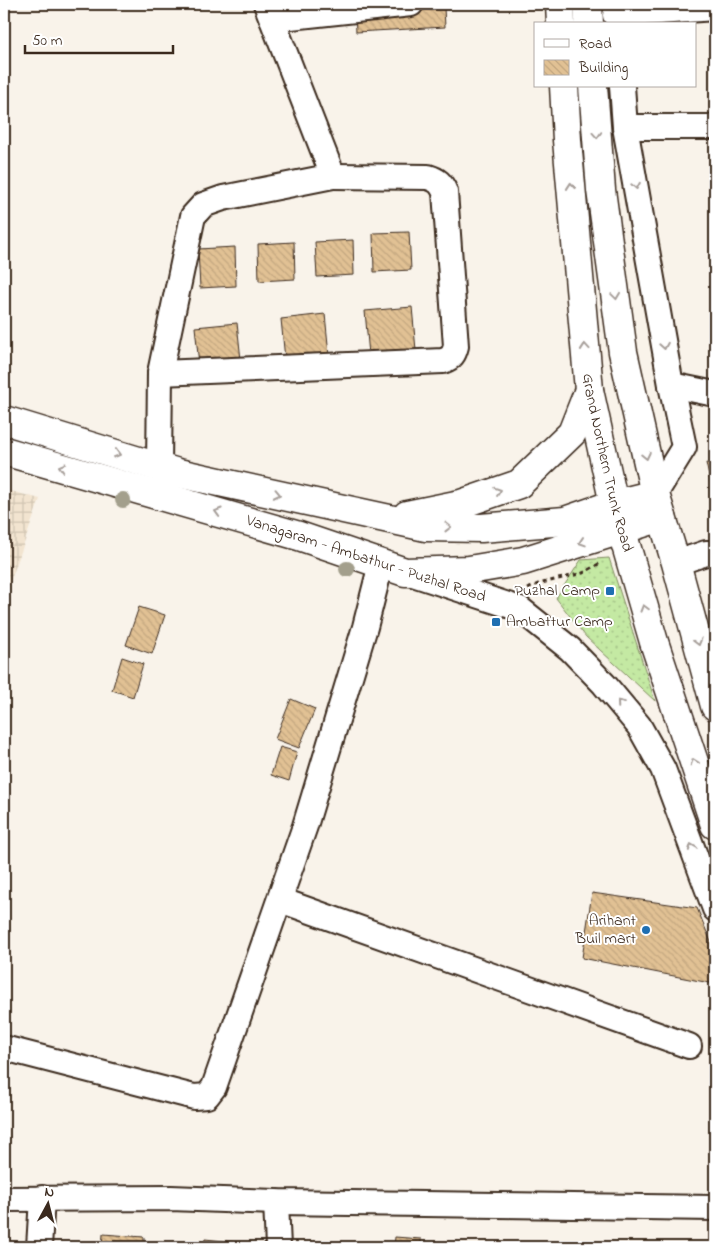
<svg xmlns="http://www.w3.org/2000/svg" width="719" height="1251" font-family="'Indie Flower',sans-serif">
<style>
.industrial{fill:url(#industrial-grid)}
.grass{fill:url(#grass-dots);stroke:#808a60}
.building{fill:url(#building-back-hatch);stroke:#3b2a1e}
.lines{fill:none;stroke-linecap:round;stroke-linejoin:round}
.minor-casing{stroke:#3b2a1e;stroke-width:28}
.major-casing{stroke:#3b2a1e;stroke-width:31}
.highway-casing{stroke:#3b2a1e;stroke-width:31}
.path{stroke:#3b2a1e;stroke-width:3;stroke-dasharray:4 4;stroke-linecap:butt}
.minor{stroke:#fff;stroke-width:24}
.major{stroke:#fff;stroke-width:28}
.highway{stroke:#fff;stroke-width:28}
.tree{fill:#a39f8c}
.oneway{stroke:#a79f9a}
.poi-dot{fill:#1f6fb2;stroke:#fff;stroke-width:2}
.labels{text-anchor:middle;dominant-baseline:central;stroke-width:4;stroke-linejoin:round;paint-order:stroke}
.street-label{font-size:16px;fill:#3b2a1e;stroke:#fff}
.poi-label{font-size:16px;fill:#3b2a1e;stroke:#fff;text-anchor:end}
</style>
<defs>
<pattern id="industrial-grid" width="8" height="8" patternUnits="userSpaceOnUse" patternTransform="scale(1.25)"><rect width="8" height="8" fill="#f2e4d0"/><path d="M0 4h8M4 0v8" fill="none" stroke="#d0c4b2"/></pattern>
<pattern id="grass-dots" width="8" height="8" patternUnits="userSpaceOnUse" patternTransform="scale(1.25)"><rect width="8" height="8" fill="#c4e9a3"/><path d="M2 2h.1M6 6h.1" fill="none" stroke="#a9c88c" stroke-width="1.8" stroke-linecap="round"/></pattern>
<pattern id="building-back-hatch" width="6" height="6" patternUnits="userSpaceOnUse" patternTransform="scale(1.25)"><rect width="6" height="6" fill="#e1c194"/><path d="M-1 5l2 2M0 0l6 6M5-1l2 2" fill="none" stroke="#c2a67f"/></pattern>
</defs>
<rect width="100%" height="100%" fill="#f9f3ea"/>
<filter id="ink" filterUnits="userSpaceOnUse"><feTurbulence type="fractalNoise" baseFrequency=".02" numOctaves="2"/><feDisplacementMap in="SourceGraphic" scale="10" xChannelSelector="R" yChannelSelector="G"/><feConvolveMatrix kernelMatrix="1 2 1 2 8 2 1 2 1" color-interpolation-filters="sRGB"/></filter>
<g filter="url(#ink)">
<path class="industrial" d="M 4,489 L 40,499 L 4,599 Z"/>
<path class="grass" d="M 609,558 L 655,701 L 586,637 L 556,598 L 581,560 Z"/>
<g class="building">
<path d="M 444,8 L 445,27 L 356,32 L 355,12 Z"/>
<path d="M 409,232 L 411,270 L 374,272 L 373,233 Z"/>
<path d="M 353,240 L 354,275 L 317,277 L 315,242 Z"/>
<path d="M 294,242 L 295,279 L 259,281 L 258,244 Z"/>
<path d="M 235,247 L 236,286 L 200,288 L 198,249 Z"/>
<path d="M 412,307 L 416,350 L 369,355 L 365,311 Z"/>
<path d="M 325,314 L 329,355 L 285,359 L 281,319 Z"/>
<path d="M 237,323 L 241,360 L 199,364 L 195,327 Z"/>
<path d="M 706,463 L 715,465 L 715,504 Z"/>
<path d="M 139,607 L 165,615 L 152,654 L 126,645 Z"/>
<path d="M 122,657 L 143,664 L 133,697 L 112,690 Z"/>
<path d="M 291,699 L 315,709 L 299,748 L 275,739 Z"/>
<path d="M 280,747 L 297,752 L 289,781 L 271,775 Z"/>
<path d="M 592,893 L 697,908 L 715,952 L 715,984 L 582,958 Z"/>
<path d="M 4,1233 L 8,1234 L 6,1247 L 4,1247 Z"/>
<path d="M 103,1234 L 144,1237 L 144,1247 L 102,1247 Z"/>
<path d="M 395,1237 L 421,1239 L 421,1247 L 394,1247 Z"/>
<path d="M 205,1239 L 233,1242 L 233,1247 L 204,1247 Z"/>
</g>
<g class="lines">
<g class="minor-casing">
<g id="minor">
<path d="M 615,15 L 715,8"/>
<path d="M 272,19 L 411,4"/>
<path d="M 622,86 L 625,127 L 671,385 L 684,447 L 655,494"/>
<path d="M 625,127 L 715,127"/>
<path d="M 160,373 L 443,361 C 452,358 454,354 456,346 L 445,192 C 441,183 438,180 428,177 L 333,176"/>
<path d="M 671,385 L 715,394"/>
<path d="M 159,467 L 160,373 L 193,216 L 203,205 L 223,198 L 333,176 L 266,4"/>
<path d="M 676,563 L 706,553 L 715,553"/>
<path d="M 413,574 L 520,609 L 570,649 L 604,684 L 639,726 L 663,769 L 715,909"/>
<path d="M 280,900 L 689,1046"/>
<path d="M 4,1048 L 194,1097 L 207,1096 L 214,1087 L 305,826 L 365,627 L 381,564"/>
<path d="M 4,1199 L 171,1198 L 276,1202 L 715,1208"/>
<path d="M 276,1202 L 278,1247"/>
<path d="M 39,1247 L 42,1198"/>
</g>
</g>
<g class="major-casing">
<g id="major">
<path d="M 4,420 L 178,473 L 426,527 L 481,528 L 565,521 L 614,504 L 655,494"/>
<path d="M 4,451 L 299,536 L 405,572 L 469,570 L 523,561 L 662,517"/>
<path d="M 407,515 L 461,504 L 519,484 L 572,433 L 589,390"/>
</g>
</g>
<g class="highway-casing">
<g id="highway">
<path d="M 560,4 L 561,24"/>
<path d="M 588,4 L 589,24"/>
<path id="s1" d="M 564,86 L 567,140 L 589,390 L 614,504 L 654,642 L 715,825"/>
<path d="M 593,86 L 601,190 L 623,352 L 655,494 L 676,563 L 715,706"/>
</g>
</g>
<path class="path" d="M 528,589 L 538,584 L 583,573 L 602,562"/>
<use href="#minor" class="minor"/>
<use href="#major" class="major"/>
<use href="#highway" class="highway"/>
</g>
<g class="tree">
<circle cx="123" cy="500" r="8"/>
<circle cx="347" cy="569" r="8"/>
</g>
<defs><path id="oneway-chevron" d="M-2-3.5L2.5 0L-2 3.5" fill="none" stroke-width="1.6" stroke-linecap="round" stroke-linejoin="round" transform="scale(1.25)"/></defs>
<g class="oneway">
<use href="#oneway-chevron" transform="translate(597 135) rotate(86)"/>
<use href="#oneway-chevron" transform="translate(571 186) rotate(-95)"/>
<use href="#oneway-chevron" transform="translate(636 186) rotate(80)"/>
<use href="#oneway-chevron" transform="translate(616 296) rotate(82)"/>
<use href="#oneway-chevron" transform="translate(664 346) rotate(80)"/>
<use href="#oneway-chevron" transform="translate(585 347) rotate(-95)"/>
<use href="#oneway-chevron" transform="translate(117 454) rotate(17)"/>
<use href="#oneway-chevron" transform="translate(646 456) rotate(77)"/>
<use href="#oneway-chevron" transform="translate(62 467) rotate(-164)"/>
<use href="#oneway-chevron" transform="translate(498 491) rotate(-19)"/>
<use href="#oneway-chevron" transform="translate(277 494) rotate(12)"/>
<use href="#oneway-chevron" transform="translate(218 512) rotate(-164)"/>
<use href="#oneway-chevron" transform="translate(448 527) rotate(1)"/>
<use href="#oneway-chevron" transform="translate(582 542) rotate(162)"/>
<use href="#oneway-chevron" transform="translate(644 608) rotate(-106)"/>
<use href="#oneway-chevron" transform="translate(698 642) rotate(75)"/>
<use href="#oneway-chevron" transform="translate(620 703) rotate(-130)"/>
<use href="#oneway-chevron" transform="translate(694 762) rotate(-109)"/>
<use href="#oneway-chevron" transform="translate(692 847) rotate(-111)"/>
</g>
</g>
<g class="poi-dot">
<rect x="605" y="586" width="10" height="10" rx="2.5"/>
<rect x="491" y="617" width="10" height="10" rx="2.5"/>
<circle cx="646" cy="930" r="5"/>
</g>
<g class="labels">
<g class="street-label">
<text stroke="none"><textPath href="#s1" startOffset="380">Grand Northern Trunk Road</textPath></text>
<text transform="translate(366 559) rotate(18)">Vanagaram - Ambathur - Puzhal Road</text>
</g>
<g class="poi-label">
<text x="600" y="591">Puzhal Camp</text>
<text x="506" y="622" text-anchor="start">Ambattur Camp</text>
<text x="636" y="921">Arihant<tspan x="636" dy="18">Buil mart</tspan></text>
</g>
</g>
<rect width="719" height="1251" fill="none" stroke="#fff" stroke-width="20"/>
<rect x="10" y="10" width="699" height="1231" fill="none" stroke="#3b2a1e" stroke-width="2" filter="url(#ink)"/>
<rect x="534" y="22" width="162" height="65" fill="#ffffff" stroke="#b1aaa5"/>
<rect x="544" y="39" width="25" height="8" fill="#ffffff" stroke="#b1aaa5"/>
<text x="579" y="48" font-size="15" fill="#3b2a1e">Road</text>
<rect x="544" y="60" width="25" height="15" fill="url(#building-back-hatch)" stroke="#b1aaa5"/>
<text x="579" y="72" font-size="15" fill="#3b2a1e">Building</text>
<g transform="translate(48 1204) rotate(7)" stroke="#ffffff" stroke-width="4" paint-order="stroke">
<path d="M0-4L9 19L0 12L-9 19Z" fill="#3b2a1e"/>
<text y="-8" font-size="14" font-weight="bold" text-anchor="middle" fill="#3b2a1e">N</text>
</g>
<path d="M25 45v8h148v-8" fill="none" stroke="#3b2a1e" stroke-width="2.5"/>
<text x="32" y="45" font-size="15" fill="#3b2a1e" stroke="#ffffff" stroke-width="4" paint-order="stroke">50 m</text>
</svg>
